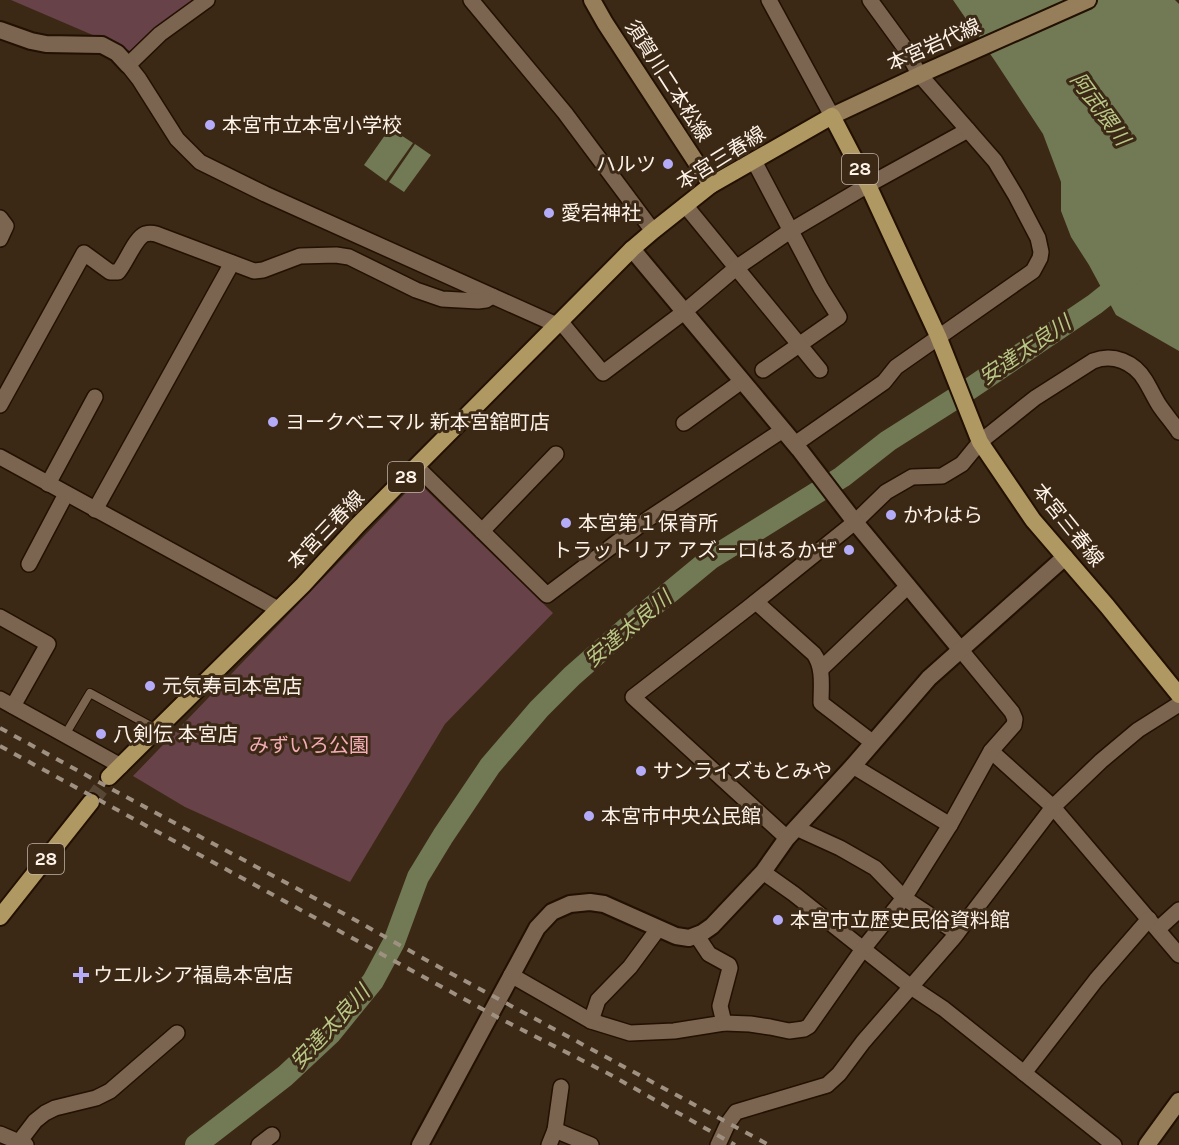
<svg xmlns="http://www.w3.org/2000/svg" width="1179" height="1145" font-family="Karla,'Noto Sans JP',sans-serif">
<style>
.green{fill:#674248}
.water{fill:#717a54}
.lines{fill:none;stroke-linecap:round;stroke-linejoin:round}
.river{stroke:#717a54;stroke-width:22}
.primary-tunnel{stroke:#584635;stroke-width:16;stroke-dasharray:16 8;stroke-linecap:butt}
.service-casing{stroke:#221001;stroke-width:10}
.minor-casing{stroke:#221001;stroke-width:18}
.tertiary-casing{stroke:#221001;stroke-width:20}
.secondary-casing{stroke:#221001;stroke-width:20}
.primary-casing{stroke:#221001;stroke-width:20}
.service{stroke:#7b6450;stroke-width:8}
.minor{stroke:#7b6450;stroke-width:15}
.tertiary{stroke:#7b6450;stroke-width:16}
.secondary{stroke:#967e5a;stroke-width:16}
.primary{stroke:#b09863;stroke-width:16}
.rail{stroke:#9f9182;stroke-width:4;stroke-dasharray:8 8;stroke-linecap:butt}
.poi-dot{fill:#b4acf9;stroke:#3b2815;stroke-width:2}
.labels{text-anchor:middle;dominant-baseline:central;stroke-width:6;stroke-linejoin:round;paint-order:stroke}
.shield{fill:#3b2815;stroke:#c3b6a9;stroke-width:1.5}
.shield-label{font-size:18px;font-weight:bold;fill:#fdf3e9}
.street-label{font-size:20px;fill:#fdf3e9;stroke:#3b2815}
.poi-label{font-size:20px;fill:#fdf3e9;stroke:#3b2815;text-anchor:start}
.park-label{font-size:20px;fill:#f4acb6;stroke:#3b2815}
.water-label{font-size:21px;font-style:italic;fill:#b9c787;stroke:#3b2815}
</style>
<rect width="100%" height="100%" fill="#3b2815"/>
<g class="green">
<path d="M 11,0 L 203,0 L 153,29 L 130,51 Z"/>
<path d="M 417,481 L 553,613 L 445,724 L 350,882 L 185,807 L 133,776 Z"/>
</g>
<g class="water">
<path d="M 953,0 L 1175,0 L 1179,4 L 1179,351 L 1116,315 L 1089,265 L 1071,237 L 1061,211 L 1061,182 L 1043,134 L 995,61 Z"/>
<path d="M 390,128 L 413,143 L 386,181 L 364,165 Z"/>
<path d="M 415,144 L 431,155 L 404,192 L 389,182 Z"/>
</g>
<g class="lines">
<path class="river" d="M 196,1145 L 285,1076 L 330,1034 L 373,981 L 394,942 L 418,877 L 443,836 L 490,766 L 539,709 L 572,676 L 630,625 L 710,559 L 842,477 L 888,441 L 962,394 L 1095,304 L 1130,276"/>
<path class="primary-tunnel" d="M 91,802 L 109,777"/>
<g class="service-casing">
<path id="service" d="M 65,735 L 90,693 L 156,729"/>
</g>
<g class="minor-casing">
<g id="minor">
<path d="M 207,0 L 160,34 L 128,65 L 139,79 L 177,139 L 200,162 L 265,194 L 557,325"/>
<path d="M 471,0 L 565,113 L 653,231"/>
<path d="M 769,0 L 832,116"/>
<path d="M 754,161 L 821,288 L 839,317 L 763,370"/>
<path d="M 685,205 L 820,370"/>
<path d="M 0,218 L 6,226 L 0,239"/>
<path d="M 560,321 L 603,373 L 684,312 L 736,268 L 790,231 L 868,185 L 968,130"/>
<path d="M 0,405 L 84,253 L 110,272 L 118,272 C 126,263 135,238 145,234 C 149,233 152,233 156,234 L 254,271 L 263,270 L 300,256 L 336,255 L 349,257 L 416,290 L 442,299 L 478,301 L 486,300 L 492,296"/>
<path d="M 684,423 L 742,381"/>
<path d="M 795,444 L 884,382 L 896,367 L 1033,271 L 1040,258 L 1041,252 L 1038,238 L 1016,196 L 995,161 L 919,74 L 905,48 L 870,0"/>
<path d="M 0,457 L 278,609"/>
<path d="M 417,467 L 547,595 L 648,519 L 783,430"/>
<path d="M 48,484 L 95,397"/>
<path d="M 95,510 L 232,263"/>
<path d="M 482,531 L 556,454"/>
<path d="M 29,564 L 66,494"/>
<path d="M 756,602 L 814,654 C 824,668 821,687 821,703 L 872,742"/>
<path d="M 0,617 L 48,644 L 13,706"/>
<path d="M 821,669 L 908,586"/>
<path d="M 0,699 L 121,766"/>
<path d="M 991,751 L 1053,807 L 1179,955"/>
<path d="M 853,766 L 950,825 L 991,751 L 1014,725 L 1015,719 L 1012,712 L 960,649"/>
<path d="M 796,828 L 840,848 L 875,868 L 904,898 L 957,933"/>
<path d="M 787,838 L 633,697 L 748,608 L 855,522 L 886,492 L 912,477 L 942,476 L 962,464 L 980,442 L 1035,398 L 1093,361 C 1113,353 1134,362 1145,380 C 1150,388 1154,397 1159,405 C 1165,414 1173,423 1179,432"/>
<path d="M 763,872 L 794,894 L 911,987 L 944,1009 L 1114,1145"/>
<path d="M 1158,929 L 1179,910"/>
<path d="M 511,975 L 591,1021 L 630,1033 L 674,1031 L 724,1023 L 720,1006 L 730,968 L 729,965 L 709,954 L 697,936"/>
<path d="M 591,1021 L 598,1000 L 630,967 L 658,929"/>
<path d="M 724,1023 L 750,1024 L 770,1027 L 789,1031 L 804,1029 L 809,1026 L 863,949 L 904,898 L 950,825"/>
<path d="M 1024,1073 L 1096,980 L 1149,919"/>
<path d="M 555,1130 L 591,1145"/>
<path d="M 0,1134 L 26,1145"/>
<path d="M 19,1142 L 35,1121 L 45,1113 L 55,1108 L 96,1098 L 110,1091 L 177,1033"/>
<path d="M 259,1145 L 272,1135"/>
<path d="M 549,1145 L 555,1130 L 561,1087"/>
<path d="M 718,1145 L 728,1123 L 736,1112 L 827,1085 L 839,1074 L 863,1042 L 955,936 L 1053,807 L 1101,761 L 1138,730 L 1179,704"/>
</g>
</g>
<g class="tertiary-casing">
<g id="tertiary">
<path d="M 0,30 L 31,41 L 46,44 L 102,45 L 117,53 L 128,65"/>
<path d="M 632,249 L 799,449 L 855,522 L 960,649"/>
<path d="M 420,1145 L 537,928 L 552,912 L 570,904 L 590,902 L 604,904 L 676,936 L 689,938 L 702,933 L 712,926 L 763,872 L 787,838 L 853,766 L 929,678 L 1065,557"/>
</g>
</g>
<g class="secondary-casing">
<g id="secondary">
<path d="M 592,0 L 605,23 L 711,185"/>
<path d="M 832,116 L 928,71 L 1088,0"/>
<path d="M 1147,1145 L 1179,1101"/>
</g>
</g>
<g class="primary-casing">
<g id="primary">
<path d="M 109,777 L 303,585 L 358,525 L 632,249 L 653,231 L 711,185 L 832,116 L 868,185 L 938,336 L 980,442 L 1033,520 L 1107,606 L 1179,695"/>
<path d="M 0,917 L 91,802"/>
</g>
</g>
<use href="#service" class="service"/>
<use href="#minor" class="minor"/>
<use href="#tertiary" class="tertiary"/>
<use href="#secondary" class="secondary"/>
<use href="#primary" class="primary"/>
<g class="rail">
<path d="M 0,728 L 117,792 L 348,916 L 428,961 L 769,1145"/>
<path d="M 0,746 L 497,1017 L 609,1074 L 735,1145"/>
</g>
</g>
<g class="poi-dot">
<circle cx="210" cy="125" r="6"/>
<circle cx="668" cy="164" r="6"/>
<circle cx="549" cy="213" r="6"/>
<circle cx="273" cy="422" r="6"/>
<circle cx="891" cy="515" r="6"/>
<circle cx="566" cy="523" r="6"/>
<circle cx="849" cy="550" r="6"/>
<circle cx="150" cy="686" r="6"/>
<circle cx="101" cy="734" r="6"/>
<circle cx="641" cy="771" r="6"/>
<circle cx="589" cy="816" r="6"/>
<circle cx="778" cy="920" r="6"/>
<path d="M78 966h6v6h6v6h-6v6h-6v-6h-6v-6h6z"/>
</g>
<g class="labels">
<g class="shield">
<rect x="842" y="154" width="36" height="30" rx="4.5"/>
<rect x="388" y="462" width="36" height="30" rx="4.5"/>
<rect x="28" y="844" width="36" height="30" rx="4.5"/>
</g>
<g class="shield-label">
<text x="860" y="169">28</text>
<text x="406" y="477">28</text>
<text x="46" y="859">28</text>
</g>
<g class="street-label">
<text transform="translate(934 45) rotate(-24)">本宮岩代線</text>
<text transform="translate(668 81) rotate(57)">須賀川二本松線</text>
<text transform="translate(721 158) rotate(-32)">本宮三春線</text>
<text transform="translate(1068 525) rotate(51)">本宮三春線</text>
<text transform="translate(326 530) rotate(-46)">本宮三春線</text>
</g>
<g class="poi-label">
<text x="222" y="125">本宮市立本宮小学校</text>
<text x="656" y="164" text-anchor="end">ハルツ</text>
<text x="561" y="213">愛宕神社</text>
<text x="285" y="422">ヨークベニマル 新本宮舘町店</text>
<text x="903" y="515">かわはら</text>
<text x="578" y="523">本宮第１保育所</text>
<text x="837" y="550" text-anchor="end">トラットリア アズーロはるかぜ</text>
<text x="162" y="686">元気寿司本宮店</text>
<text x="113" y="734">八剣伝 本宮店</text>
<text x="653" y="771">サンライズもとみや</text>
<text x="601" y="816">本宮市中央公民館</text>
<text x="790" y="920">本宮市立歴史民俗資料館</text>
<text x="93" y="975">ウエルシア福島本宮店</text>
</g>
<g class="park-label">
<text x="309" y="745">みずいろ公園</text>
</g>
<g class="water-label">
<text transform="translate(1100 109) rotate(54)">阿武隈川</text>
<text transform="translate(1025 350) rotate(-34)">安達太良川</text>
<text transform="translate(628 629) rotate(-40)">安達太良川</text>
<text transform="translate(330 1027) rotate(-47)">安達太良川</text>
</g>
</g>
</svg>
